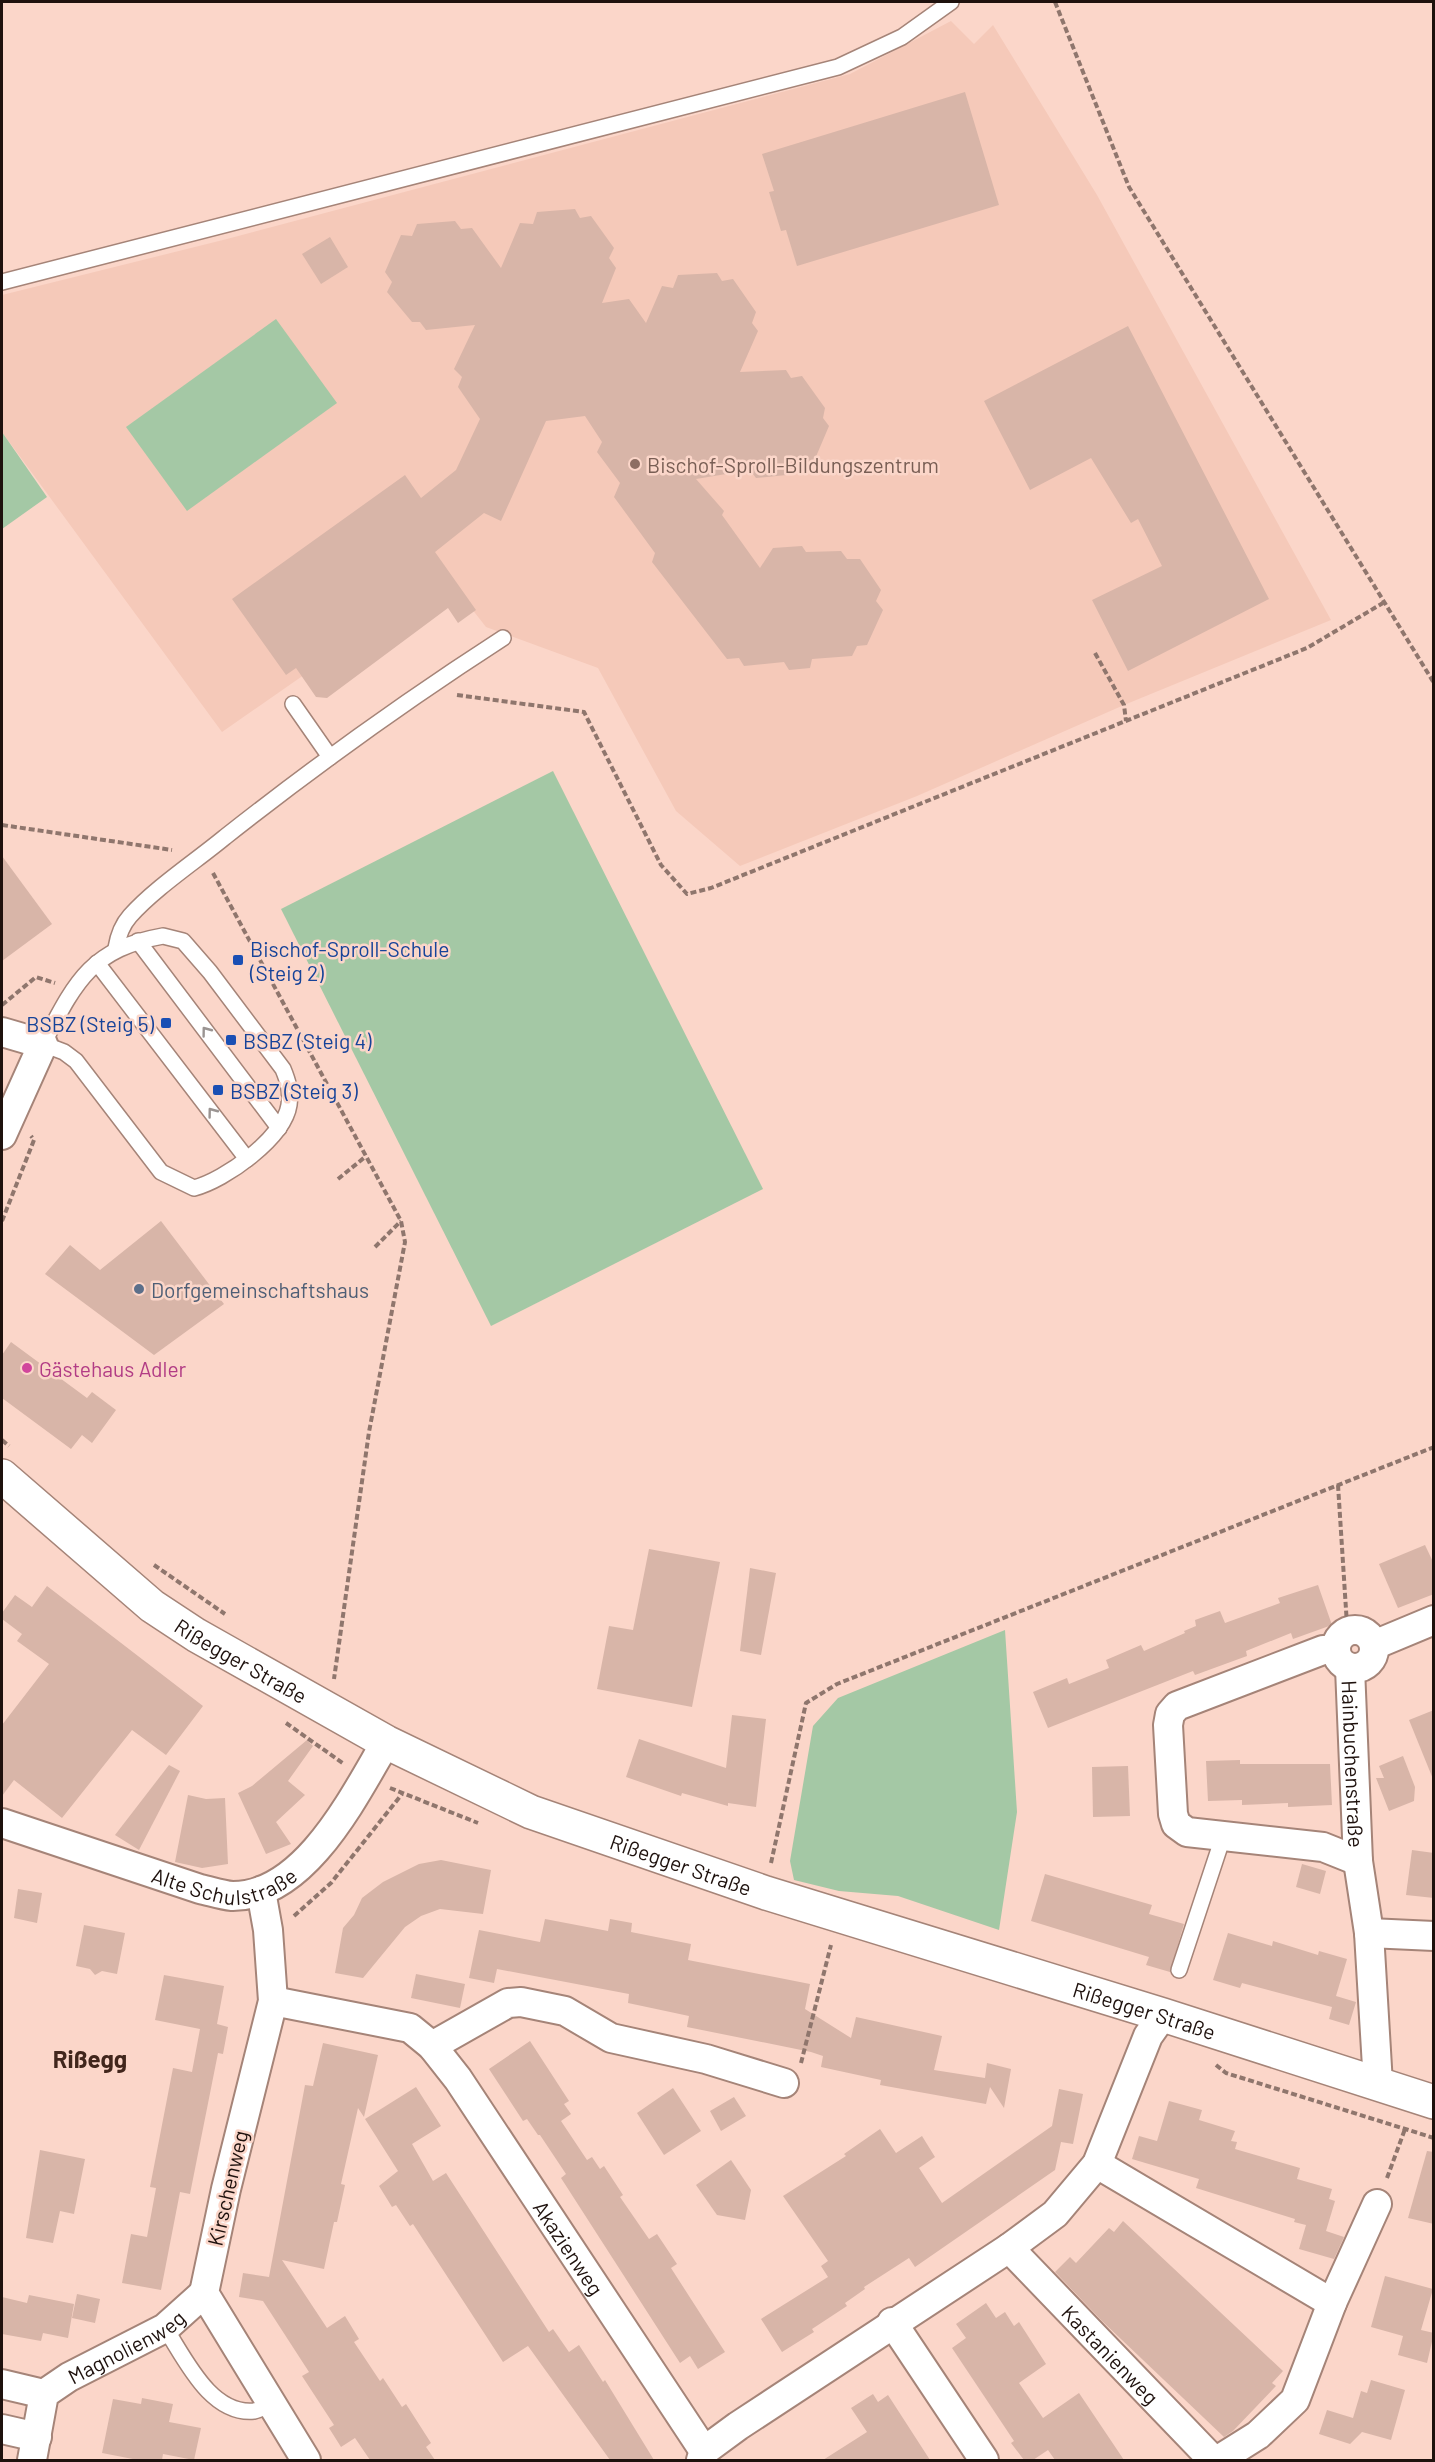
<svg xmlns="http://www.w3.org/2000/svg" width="1435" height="2462" font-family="Barlow,sans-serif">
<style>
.built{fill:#f5c9b9}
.green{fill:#a4c8a5}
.building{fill:#d8b5a8}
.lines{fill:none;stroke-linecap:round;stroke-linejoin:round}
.service-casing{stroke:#a58478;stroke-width:18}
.minor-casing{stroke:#a58478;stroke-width:32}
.tertiary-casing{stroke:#a58478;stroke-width:36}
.path{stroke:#8f766d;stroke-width:4;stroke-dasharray:6 3;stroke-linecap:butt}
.service{stroke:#fff;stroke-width:15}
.minor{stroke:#fff;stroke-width:28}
.tertiary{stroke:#fff;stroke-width:33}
.oneway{stroke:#9a9492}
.education-dot{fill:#8d6e63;stroke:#fbd6c9;stroke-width:2}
.transit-dot{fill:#1a4fb4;stroke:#fbd6c9;stroke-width:2}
.service-dot{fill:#5c6f8a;stroke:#fbd6c9;stroke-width:2}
.hotel-dot{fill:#d1479c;stroke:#fbd6c9;stroke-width:2}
.labels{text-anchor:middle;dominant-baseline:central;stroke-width:5;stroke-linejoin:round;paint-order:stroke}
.education-label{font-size:21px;fill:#785e54;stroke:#fbd6c9;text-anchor:start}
.transit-label{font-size:21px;fill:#164399;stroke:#fbd6c9;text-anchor:start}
.service-label{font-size:21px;fill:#4e5e75;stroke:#fbd6c9;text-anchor:start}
.hotel-label{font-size:21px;fill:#b23c85;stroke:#fbd6c9;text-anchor:start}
.street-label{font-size:21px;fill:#1e110d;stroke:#fbd6c9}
.quarter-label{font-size:24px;font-weight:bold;fill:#41261c;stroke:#fbd6c9}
</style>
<rect width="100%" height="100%" fill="#fbd6c9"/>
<path class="built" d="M 951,21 L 974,44 L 993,25 L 1097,195 L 1331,620 L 1124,705 L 917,796 L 740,866 L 676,811 L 598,668 L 486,627 L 446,576 L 222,732 L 2,432 L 2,295 L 227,239 L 850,74 Z"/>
<g class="green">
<path d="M 276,319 L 337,403 L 187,511 L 126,427 Z"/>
<path d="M 2,432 L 47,497 L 2,529 Z"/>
<path d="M 553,771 L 763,1189 L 491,1326 L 281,909 Z"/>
<path d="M 1005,1630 L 1017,1812 L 999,1930 L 898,1896 L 839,1891 L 794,1880 L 790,1861 L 813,1726 L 838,1698 Z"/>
</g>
<g class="building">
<path d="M 965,92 L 999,205 L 797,266 L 786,230 L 781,231 L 769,192 L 774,191 L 762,154 Z"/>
<path d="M 575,209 L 580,218 L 591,216 L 614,248 L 609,258 L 616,268 L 602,303 L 629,299 L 646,323 L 662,286 L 673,288 L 678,275 L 717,273 L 722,281 L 733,279 L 756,312 L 752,323 L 758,331 L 740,372 L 786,370 L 791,378 L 802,376 L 825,408 L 823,418 L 829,426 L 812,466 L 800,463 L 796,474 L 756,478 L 750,470 L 696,479 L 724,511 L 722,515 L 760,568 L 773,548 L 802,546 L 806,552 L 841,551 L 847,559 L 860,559 L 881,590 L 876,601 L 883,610 L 867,645 L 857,646 L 852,656 L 812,659 L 810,668 L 789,670 L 784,662 L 744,666 L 739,658 L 727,659 L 652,562 L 655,553 L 614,497 L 620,483 L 597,452 L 602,442 L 585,416 L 546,421 L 501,521 L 484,513 L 435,552 L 476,610 L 458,623 L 448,608 L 327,698 L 316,697 L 296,668 L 286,675 L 232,599 L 405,475 L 421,498 L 456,470 L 480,419 L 458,387 L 462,377 L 454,369 L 475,325 L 426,330 L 420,322 L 412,322 L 387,292 L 392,282 L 385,272 L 401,235 L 412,236 L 417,224 L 455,221 L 461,229 L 472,228 L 501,268 L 520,223 L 533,224 L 537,212 Z"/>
<path d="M 330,237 L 348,267 L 321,284 L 302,254 Z"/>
<path d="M 1128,326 L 1269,599 L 1128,671 L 1092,600 L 1162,566 L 1138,519 L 1131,523 L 1091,458 L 1030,490 L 984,401 Z"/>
<path d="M 2,856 L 52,924 L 2,961 Z"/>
<path d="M 161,1221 L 224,1304 L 154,1355 L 45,1274 L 70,1245 L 100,1270 Z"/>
<path d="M 11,1342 L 87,1398 L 92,1392 L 116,1410 L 92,1443 L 82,1435 L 71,1449 L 2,1398 L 2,1355 Z"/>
<path d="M 1425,1545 L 1434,1564 L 1434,1594 L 1398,1608 L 1379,1564 Z"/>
<path d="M 649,1549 L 720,1562 L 692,1707 L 597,1689 L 609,1626 L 633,1630 Z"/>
<path d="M 750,1568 L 776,1573 L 761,1655 L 740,1651 Z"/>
<path d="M 1318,1585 L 1332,1625 L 1293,1639 L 1291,1633 L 1246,1651 L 1247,1656 L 1195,1675 L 1193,1671 L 1048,1728 L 1033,1692 L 1067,1678 L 1069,1684 L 1109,1668 L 1106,1660 L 1141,1645 L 1144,1651 L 1185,1633 L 1184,1631 L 1196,1626 L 1195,1620 L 1220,1611 L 1225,1623 L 1280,1603 L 1278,1598 Z"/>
<path d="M 47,1586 L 203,1706 L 166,1755 L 132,1730 L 62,1818 L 14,1780 L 2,1796 L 2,1725 L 49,1664 L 17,1641 L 22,1634 L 2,1619 L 2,1613 L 15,1595 L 32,1607 Z"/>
<path d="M 1434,1710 L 1434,1779 L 1433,1779 L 1409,1720 Z"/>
<path d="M 732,1715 L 766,1719 L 756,1807 L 728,1803 L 728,1806 L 682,1793 L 681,1796 L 626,1777 L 639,1739 L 726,1768 Z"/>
<path d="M 307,1740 L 313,1746 L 288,1781 L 305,1795 L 276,1822 L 291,1844 L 266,1854 L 238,1793 L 252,1786 Z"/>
<path d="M 1403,1756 L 1415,1787 L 1414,1801 L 1389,1811 L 1376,1778 L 1384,1778 L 1379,1766 Z"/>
<path d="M 1240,1760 L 1240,1764 L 1330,1764 L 1332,1805 L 1288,1807 L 1288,1803 L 1242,1805 L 1242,1800 L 1208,1801 L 1206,1761 Z"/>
<path d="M 169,1765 L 180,1771 L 139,1850 L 115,1835 Z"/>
<path d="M 1128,1766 L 1130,1816 L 1093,1817 L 1092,1767 Z"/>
<path d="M 188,1795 L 206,1799 L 225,1798 L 228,1864 L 202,1868 L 175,1862 Z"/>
<path d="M 1412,1850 L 1434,1853 L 1434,1898 L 1406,1895 Z"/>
<path d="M 441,1860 L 491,1870 L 483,1914 L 440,1909 L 421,1916 L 405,1927 L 363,1978 L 335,1973 L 343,1928 L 354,1915 L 362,1898 L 383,1882 L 419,1864 Z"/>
<path d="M 1302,1864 L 1326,1871 L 1320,1894 L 1296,1887 Z"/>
<path d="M 1045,1874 L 1152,1905 L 1149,1914 L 1184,1924 L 1170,1972 L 1146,1965 L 1149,1957 L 1031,1921 Z"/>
<path d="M 18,1889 L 42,1893 L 37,1923 L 14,1918 Z"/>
<path d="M 545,1919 L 608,1931 L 610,1919 L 632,1923 L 631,1932 L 691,1944 L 688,1960 L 810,1984 L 805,2009 L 851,2038 L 856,2017 L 942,2036 L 934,2070 L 985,2078 L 987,2063 L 1011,2069 L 1004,2108 L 990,2087 L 986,2104 L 880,2085 L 881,2080 L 821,2067 L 823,2056 L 811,2052 L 687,2027 L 689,2016 L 628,2003 L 629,1994 L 497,1969 L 494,1983 L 469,1978 L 479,1930 L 540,1942 Z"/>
<path d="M 84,1925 L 125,1933 L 117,1974 L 102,1971 L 95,1975 L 90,1969 L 76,1966 Z"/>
<path d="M 1228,1933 L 1272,1946 L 1273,1941 L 1318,1955 L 1319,1951 L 1347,1959 L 1336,1996 L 1356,2002 L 1349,2025 L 1329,2019 L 1332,2007 L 1242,1983 L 1240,1988 L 1213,1980 Z"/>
<path d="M 416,1974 L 465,1984 L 460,2008 L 411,1998 Z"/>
<path d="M 164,1975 L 224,1986 L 217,2024 L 228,2027 L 223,2054 L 218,2053 L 190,2194 L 180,2192 L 161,2290 L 122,2283 L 131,2234 L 147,2237 L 156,2188 L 150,2187 L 173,2068 L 192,2072 L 200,2029 L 155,2020 Z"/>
<path d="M 530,2041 L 569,2101 L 564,2104 L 571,2114 L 561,2121 L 587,2160 L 592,2157 L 600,2169 L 604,2166 L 623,2195 L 620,2197 L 649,2239 L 657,2234 L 677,2264 L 671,2268 L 725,2352 L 698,2369 L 690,2356 L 680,2363 L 561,2178 L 566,2174 L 540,2135 L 538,2135 L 527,2119 L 523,2121 L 489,2069 Z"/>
<path d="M 323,2043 L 378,2055 L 364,2117 L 358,2108 L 341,2184 L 345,2185 L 337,2222 L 334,2222 L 324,2269 L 282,2260 L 327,2328 L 345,2316 L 359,2339 L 354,2342 L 380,2381 L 383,2378 L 402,2407 L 406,2404 L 431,2443 L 426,2447 L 435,2460 L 370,2460 L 355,2438 L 341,2447 L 329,2428 L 334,2425 L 302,2376 L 309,2372 L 263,2301 L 239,2297 L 243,2273 L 269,2277 L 305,2085 L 313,2086 Z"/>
<path d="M 416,2087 L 441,2126 L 412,2144 L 433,2181 L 446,2173 L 549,2332 L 553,2329 L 569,2352 L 579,2345 L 603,2382 L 605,2380 L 654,2460 L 610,2460 L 528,2346 L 503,2362 L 413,2224 L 410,2226 L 396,2205 L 392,2207 L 379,2186 L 398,2171 L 365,2119 Z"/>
<path d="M 673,2088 L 701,2131 L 664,2155 L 637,2113 Z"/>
<path d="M 1059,2089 L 1083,2094 L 1073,2144 L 1061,2142 L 1055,2170 L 915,2267 L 909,2258 L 864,2287 L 865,2289 L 845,2303 L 847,2306 L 812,2329 L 814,2332 L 782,2352 L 761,2319 L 828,2277 L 821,2266 L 828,2261 L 783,2196 L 846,2156 L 844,2154 L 880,2129 L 896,2153 L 922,2136 L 935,2157 L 919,2168 L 942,2203 L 1052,2126 Z"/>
<path d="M 734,2097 L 746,2116 L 721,2131 L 710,2111 Z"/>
<path d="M 1169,2101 L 1202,2110 L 1199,2120 L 1235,2131 L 1231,2141 L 1237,2142 L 1235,2149 L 1300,2168 L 1297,2179 L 1332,2189 L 1329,2199 L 1335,2201 L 1326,2231 L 1344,2237 L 1334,2259 L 1299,2249 L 1306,2225 L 1294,2222 L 1295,2219 L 1196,2188 L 1199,2179 L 1132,2159 L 1139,2136 L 1157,2141 Z"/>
<path d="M 40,2150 L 85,2159 L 74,2214 L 60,2211 L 53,2243 L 26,2238 Z"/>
<path d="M 1427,2151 L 1434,2152 L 1434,2224 L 1408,2218 Z"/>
<path d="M 731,2160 L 751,2190 L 745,2220 L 717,2215 L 696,2185 Z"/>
<path d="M 1123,2221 L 1283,2371 L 1272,2383 L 1276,2386 L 1233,2431 L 1224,2437 L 1102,2321 L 1055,2272 L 1070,2257 L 1076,2263 L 1109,2228 L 1114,2232 Z"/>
<path d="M 1385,2276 L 1433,2289 L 1421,2330 L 1434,2333 L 1427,2363 L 1398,2355 L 1403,2336 L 1371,2327 Z"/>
<path d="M 77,2294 L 100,2299 L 95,2323 L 72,2318 Z"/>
<path d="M 29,2295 L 74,2304 L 68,2338 L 43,2333 L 41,2341 L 2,2334 L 2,2297 L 27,2303 Z"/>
<path d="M 986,2303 L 996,2318 L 1005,2312 L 1014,2326 L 1019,2322 L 1046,2364 L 1019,2383 L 1043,2418 L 1079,2393 L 1124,2460 L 1055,2460 L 1048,2450 L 1033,2460 L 1024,2460 L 1011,2443 L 1014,2441 L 952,2348 L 966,2338 L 956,2324 Z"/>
<path d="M 1371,2380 L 1405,2390 L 1391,2440 L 1362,2432 L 1350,2444 L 1319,2434 L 1327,2410 L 1353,2418 L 1361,2391 L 1367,2393 Z"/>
<path d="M 873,2394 L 878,2402 L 888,2395 L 930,2460 L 823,2460 L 867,2432 L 851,2408 Z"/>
<path d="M 142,2398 L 173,2404 L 169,2422 L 201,2428 L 194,2460 L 163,2454 L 162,2460 L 138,2460 L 102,2453 L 113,2399 L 141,2404 Z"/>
</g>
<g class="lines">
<g class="service-casing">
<g id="service">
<path d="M 2,282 L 838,67 L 902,37 L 951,2"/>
<path d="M 293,704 L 330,757"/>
<path d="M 163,936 L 183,941 L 210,972 L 283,1069 C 288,1081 291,1091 289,1105 C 284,1138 225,1180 194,1188 L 161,1172 L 76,1061 L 64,1052 L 43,1044 C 75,983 90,949 163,936 Z"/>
<path d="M 138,941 L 279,1128"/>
<path d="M 116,948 C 118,936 122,925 130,916 C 155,888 196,861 225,837 C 315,766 407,700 503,638"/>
<path d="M 97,963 L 247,1159"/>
<path d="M 1179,1970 L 1223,1837"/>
<path d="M 165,2328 C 185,2358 210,2415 254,2411 C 260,2410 267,2406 272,2404"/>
</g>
</g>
<g class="minor-casing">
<g id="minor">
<path d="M 2,1032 L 43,1044 L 2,1135"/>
<circle cx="1355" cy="1649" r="19"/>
<path d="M 1374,1645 L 1434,1620"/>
<path d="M 1336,1650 L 1323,1650 L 1177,1706 L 1170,1714 L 1168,1725 L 1173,1814 L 1176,1824 L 1187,1832 L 1323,1847 L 1358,1861"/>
<path id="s1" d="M 1350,1668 L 1358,1861 L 1369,1933 L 1378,2084"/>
<path id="s2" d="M 2,1823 L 200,1889 C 210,1891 221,1895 232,1896 C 305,1897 354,1796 386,1742"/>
<path d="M 261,1891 L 268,1930 L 273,2001 L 226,2189 L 204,2293 L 306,2460"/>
<path d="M 1369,1933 L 1434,1936"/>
<path id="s3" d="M 273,2001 L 410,2028 L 432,2046 L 458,2079 L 704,2451"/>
<path d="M 432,2046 L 508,2003 L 521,2002 L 565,2011 L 611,2038 L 706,2059 L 784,2083"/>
<path d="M 1097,2164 L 1332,2303"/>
<path id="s4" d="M 1009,2248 L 1213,2460"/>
<path d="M 892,2322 L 984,2460"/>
<path d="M 2,2384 L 44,2394"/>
<path d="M 2,2429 L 37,2437"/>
<path id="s5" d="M 32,2460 L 44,2394 L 69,2377 L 165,2328 L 204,2293"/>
<path d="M 701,2460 L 704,2451 L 738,2426 L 1009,2248 L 1055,2214 L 1097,2164 L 1148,2036 L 1163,2015"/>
<path d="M 1218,2460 L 1258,2435 L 1295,2400 L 1332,2303 L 1377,2204"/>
</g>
</g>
<g class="tertiary-casing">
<g id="tertiary">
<path id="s6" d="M 2,1476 L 152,1606 L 196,1635 L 386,1742 L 531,1812 L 766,1893 L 1163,2015 L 1434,2102"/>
</g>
</g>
<g class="path">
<path d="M 1055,2 L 1129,187 L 1434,683"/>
<path d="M 1095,653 L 1124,705 L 1126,721"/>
<path d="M 457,695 L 584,712 L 661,865 L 687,894 L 711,888 L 1307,648 L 1383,603"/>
<path d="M 2,825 L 172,850"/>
<path d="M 213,873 L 401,1221 L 405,1242 L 369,1432 L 334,1679"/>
<path d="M 2,1005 L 36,977 L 55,983"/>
<path d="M 338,1179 L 365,1157"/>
<path d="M 2,1221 L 34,1140 L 31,1136"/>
<path d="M 375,1247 L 401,1221"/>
<path d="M 2,1440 L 9,1446"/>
<path d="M 1338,1485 L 1347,1625"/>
<path d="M 154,1565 L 225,1614"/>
<path d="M 286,1723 L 344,1764"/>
<path d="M 390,1788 L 478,1823"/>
<path d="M 771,1863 L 806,1703 L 837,1684 L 1434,1447"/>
<path d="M 294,1916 L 331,1883 L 402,1794"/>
<path d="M 801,2063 L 831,1945"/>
<path d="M 1216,2065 L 1226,2073 L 1434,2138"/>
<path d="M 1387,2178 L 1405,2129"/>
</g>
<use href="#service" class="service"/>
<use href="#minor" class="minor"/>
<use href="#tertiary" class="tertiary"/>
</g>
<defs><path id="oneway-chevron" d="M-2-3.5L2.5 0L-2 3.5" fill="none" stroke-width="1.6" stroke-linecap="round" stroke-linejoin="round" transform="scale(1.5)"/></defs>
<g class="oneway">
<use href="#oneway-chevron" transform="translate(206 1031) rotate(-127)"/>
<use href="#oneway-chevron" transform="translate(212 1112) rotate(-127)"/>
</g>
<circle class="education-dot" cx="635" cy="464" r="6"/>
<g class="transit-dot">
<rect x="232" y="954" width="12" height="12" rx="3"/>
<rect x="160" y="1017" width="12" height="12" rx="3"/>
<rect x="225" y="1034" width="12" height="12" rx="3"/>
<rect x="212" y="1084" width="12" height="12" rx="3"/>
</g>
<circle class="service-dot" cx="139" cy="1289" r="6"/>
<circle class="hotel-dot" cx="27" cy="1368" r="6"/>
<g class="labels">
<g class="education-label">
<text x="647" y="464">Bischof-Sproll-Bildungszentrum</text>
</g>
<g class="transit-label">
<text x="250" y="948">Bischof-Sproll-Schule<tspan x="250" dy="24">(Steig 2)</tspan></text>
<text x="154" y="1023" text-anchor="end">BSBZ (Steig 5)</text>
<text x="243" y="1040">BSBZ (Steig 4)</text>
<text x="230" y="1090">BSBZ (Steig 3)</text>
</g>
<g class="service-label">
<text x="151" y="1289">Dorfgemeinschaftshaus</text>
</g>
<g class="hotel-label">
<text x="39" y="1368">Gästehaus Adler</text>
</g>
<g class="street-label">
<text stroke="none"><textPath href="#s6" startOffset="303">Rißegger Straße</textPath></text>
<text stroke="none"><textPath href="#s1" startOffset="96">Hainbuchenstraße</textPath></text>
<text stroke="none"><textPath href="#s6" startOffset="789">Rißegger Straße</textPath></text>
<text stroke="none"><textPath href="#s2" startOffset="234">Alte Schulstraße</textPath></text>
<text stroke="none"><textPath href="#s6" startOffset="1275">Rißegger Straße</textPath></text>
<text transform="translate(227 2188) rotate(-77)">Kirschenweg</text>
<text stroke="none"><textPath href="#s3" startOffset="412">Akazienweg</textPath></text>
<text stroke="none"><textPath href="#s5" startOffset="162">Magnolienweg</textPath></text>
<text stroke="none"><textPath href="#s4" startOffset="147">Kastanienweg</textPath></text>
</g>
<g class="quarter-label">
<text x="90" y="2058">Rißegg</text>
</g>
</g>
<rect width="1435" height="2462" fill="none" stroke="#1e110d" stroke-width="6"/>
</svg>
